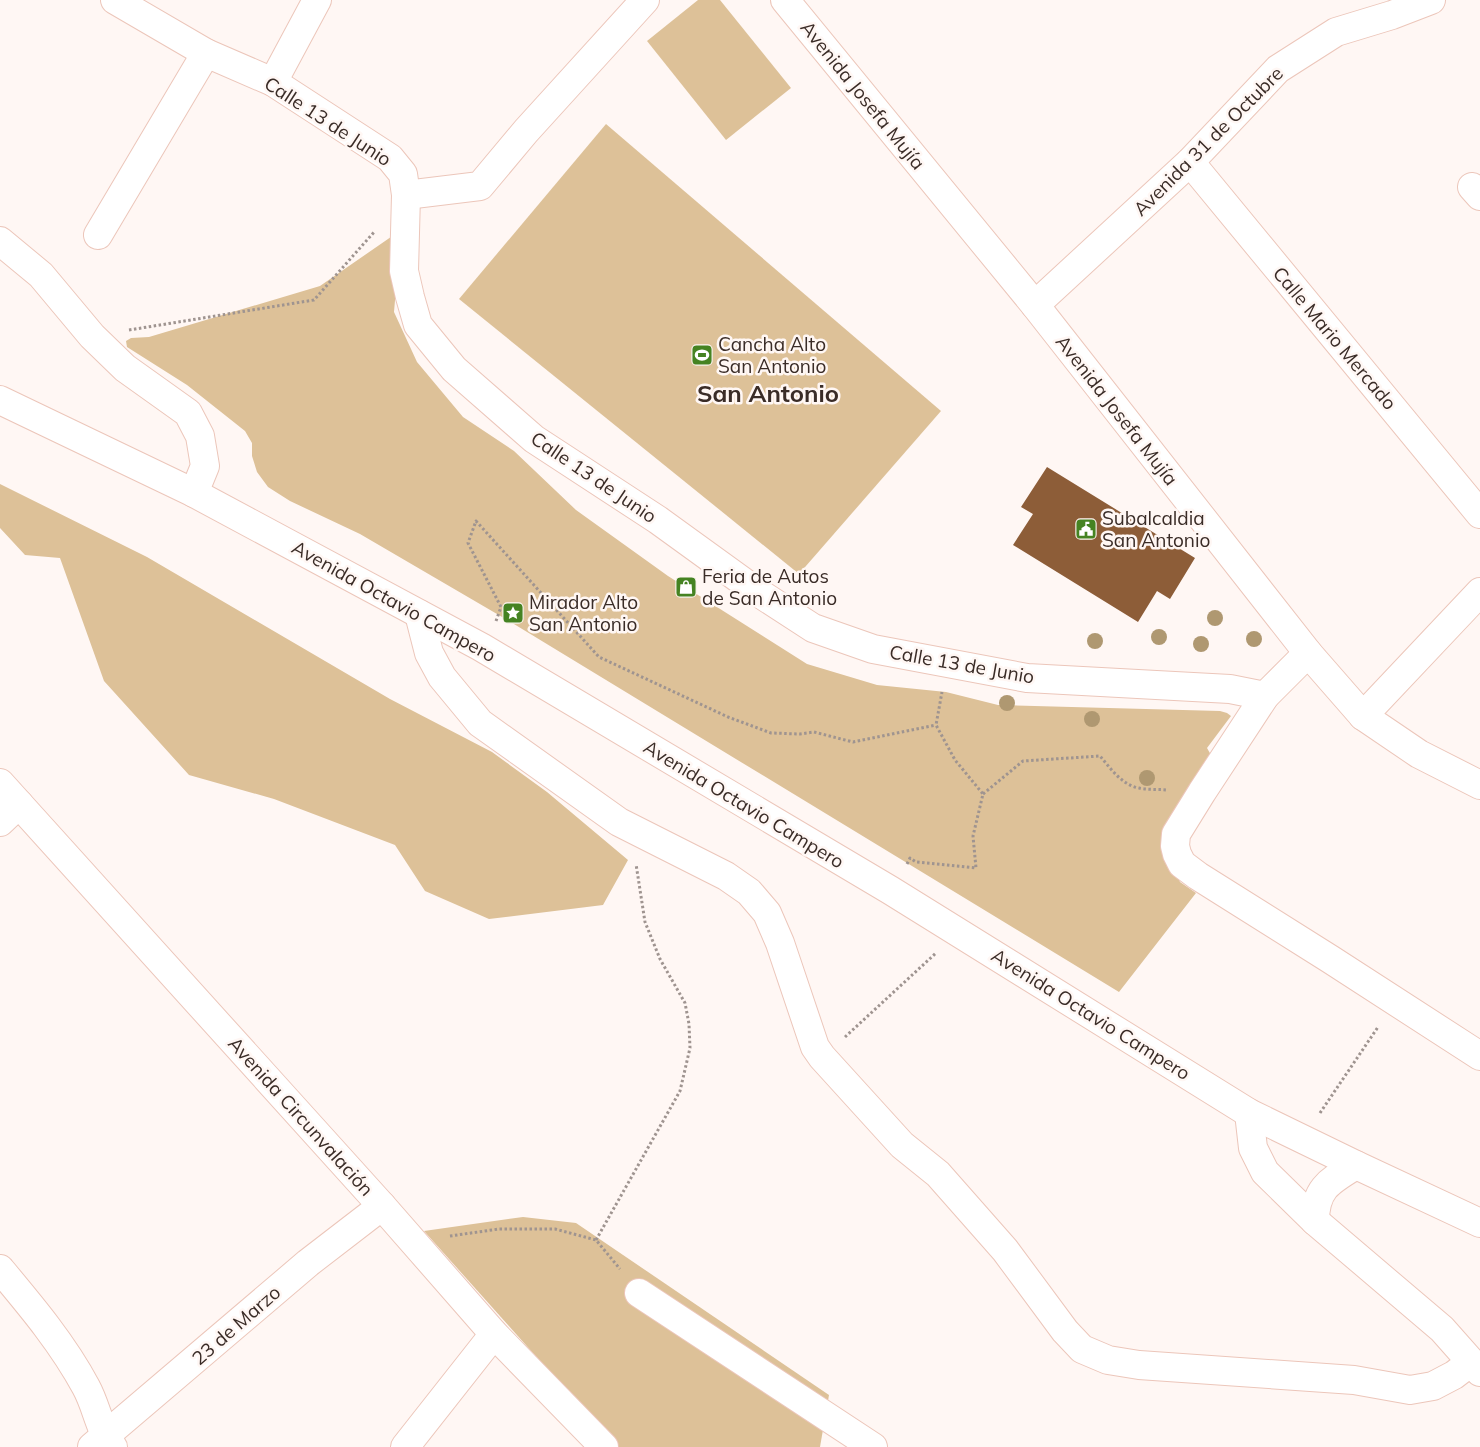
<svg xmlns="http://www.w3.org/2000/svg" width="1480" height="1447" font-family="Mulish,sans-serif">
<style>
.green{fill:#ddc198}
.building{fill:#8d5d38}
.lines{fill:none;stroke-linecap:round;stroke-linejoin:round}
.minor-casing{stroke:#ecc6ba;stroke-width:30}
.major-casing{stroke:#ecc6ba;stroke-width:30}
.path{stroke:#9f9490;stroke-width:3;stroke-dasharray:2.5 2.5;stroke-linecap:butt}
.minor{stroke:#fff;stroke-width:28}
.major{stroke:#fff;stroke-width:28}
.tree{fill:#af9871}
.labels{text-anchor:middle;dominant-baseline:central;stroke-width:5;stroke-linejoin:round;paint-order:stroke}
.street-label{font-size:19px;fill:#3a2c27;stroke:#fff7f4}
.poi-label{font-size:19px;fill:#3a2c27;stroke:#fff7f4;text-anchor:start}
.district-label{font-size:24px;font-weight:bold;fill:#3a2c27;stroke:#fff7f4}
</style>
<rect width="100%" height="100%" fill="#fff7f4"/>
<g class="green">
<path d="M 698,0 L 720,0 L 791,88 L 726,140 L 647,41 Z"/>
<path d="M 606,124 L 941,411 L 799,574 L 459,299 Z"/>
<path d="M 401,230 L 394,312 L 417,362 L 463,417 L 514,451 L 576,510 L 668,576 L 807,664 L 877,685 L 946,692 L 998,705 L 1220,711 L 1227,713 L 1231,716 L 1207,748 L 1211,755 L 1172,864 L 1180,882 L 1196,893 L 1119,992 L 509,621 L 360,534 L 290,501 L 268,487 L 257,472 L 252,456 L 252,443 L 245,431 L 187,385 L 127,347 L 126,341 L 131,338 L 149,337 L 320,286 Z"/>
<path d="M 0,484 L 147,557 L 390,699 L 492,752 L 547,792 L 628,860 L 603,905 L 489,919 L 425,891 L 395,845 L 274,799 L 189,775 L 104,681 L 60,558 L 25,555 L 0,528 Z"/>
<path d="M 523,1217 L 576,1223 L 829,1395 L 820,1447 L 617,1447 L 424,1231 Z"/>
</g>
<path class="building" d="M 1047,467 L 1195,558 L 1170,599 L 1157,591 L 1138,622 L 1013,545 L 1033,514 L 1021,507 Z"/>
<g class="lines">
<g class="minor-casing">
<g id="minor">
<path d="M 115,0 L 206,53 L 273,82 L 390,158 L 403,174 L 406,195 L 404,271 L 410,297 L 418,325 L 454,369 L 534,439 L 658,520 L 756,591 L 813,628 L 873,649 L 1027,678 L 1230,689 L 1265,696"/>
<path d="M 785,0 L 1035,305 L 1308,653 L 1363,716 L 1419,754 L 1480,785"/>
<path d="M 273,82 L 317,0"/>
<path d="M 1190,162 L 1480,514"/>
<path d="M 1472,187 L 1480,196"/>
<path d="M 406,195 L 480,186 L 526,131 L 645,0"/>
<path d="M 98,235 L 206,53"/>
<path d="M 0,241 L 41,275 L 92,336 L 125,368 L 188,413 L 200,436 L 205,466 L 194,493"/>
<path d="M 1035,305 L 1190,162 L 1278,69 L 1336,32 L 1392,15 L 1431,0"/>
<path d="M 419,614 L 429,653 L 442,677 L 480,723 L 619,822 L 726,876 L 749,892 L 767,913 L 780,943 L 815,1047 L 822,1057 L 902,1145 L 938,1174 L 1005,1250 L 1065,1331 L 1082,1349 L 1108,1360 L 1139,1365 L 1354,1380 L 1410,1390 L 1433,1386 L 1454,1375 L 1471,1362"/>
<path d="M 1308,653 L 1265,696 L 1202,792 L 1176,834 L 1175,846 L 1177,854 L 1182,864 L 1198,876 L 1330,959 L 1480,1056"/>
<path d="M 1363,716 L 1480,592"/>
<path d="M 0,783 L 382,1206 L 494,1334 L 604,1447"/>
<path d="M 0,822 L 19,804"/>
<path d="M 1249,1113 L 1253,1148 L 1265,1172 L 1315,1221 L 1442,1329 L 1480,1372"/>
<path d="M 1315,1221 C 1315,1188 1330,1181 1356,1165"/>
<path d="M 639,1293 L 873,1447"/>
<path d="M 92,1447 L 308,1263 L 382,1206"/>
<path d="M 405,1447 L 494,1334"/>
</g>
</g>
<g class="major-casing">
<g id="major">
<path d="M 0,400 L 194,493 L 481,647 L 890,890 L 1249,1113 L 1356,1165 L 1480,1223"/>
<path d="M 0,1269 C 31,1306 63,1344 86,1387 C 97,1407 99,1429 113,1447"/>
</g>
</g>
<g class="path">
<path d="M 129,330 L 314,300 L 375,231"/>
<path d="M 496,621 L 501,607 L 468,543 L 476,521 L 599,657 L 728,717 L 771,733 L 800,734 L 814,732 L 853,742 L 936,725"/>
<path d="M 983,794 L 1023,761 L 1100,756 C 1111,769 1122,785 1139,788 C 1148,790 1158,789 1167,790"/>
<path d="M 907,864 L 910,858 L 916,862 L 976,868 L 973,836 L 983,794 L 955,760 L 936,725 L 942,692"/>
<path d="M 845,1037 L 936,953"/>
<path d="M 1320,1113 L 1378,1027"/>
<path d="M 450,1236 L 499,1229 L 555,1229 L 596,1240 L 620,1269"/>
<path d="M 596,1240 L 680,1091 L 690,1048 L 689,1024 L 685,1003 L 660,959 L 645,922 L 636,864"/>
</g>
<use href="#minor" class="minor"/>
<use href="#major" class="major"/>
</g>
<g class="tree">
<circle cx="1215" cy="618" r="8"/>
<circle cx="1159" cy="637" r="8"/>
<circle cx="1254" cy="639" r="8"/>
<circle cx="1095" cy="641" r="8"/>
<circle cx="1201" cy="644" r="8"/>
<circle cx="1007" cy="703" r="8"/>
<circle cx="1092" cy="719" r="8"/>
<circle cx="1147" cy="778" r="8"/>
</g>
<defs>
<g id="stadium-square" transform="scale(1.125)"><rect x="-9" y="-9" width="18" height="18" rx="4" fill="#458322" stroke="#fff7f4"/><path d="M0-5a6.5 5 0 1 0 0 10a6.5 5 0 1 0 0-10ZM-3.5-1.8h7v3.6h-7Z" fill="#fff"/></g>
<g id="civic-square" transform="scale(1.125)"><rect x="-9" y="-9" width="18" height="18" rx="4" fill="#458322" stroke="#fff7f4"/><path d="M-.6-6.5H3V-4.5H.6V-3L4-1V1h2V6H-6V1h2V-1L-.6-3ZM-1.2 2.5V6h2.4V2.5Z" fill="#fff"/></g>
<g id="shop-square" transform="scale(1.125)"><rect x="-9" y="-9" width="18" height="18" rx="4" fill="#458322" stroke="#fff7f4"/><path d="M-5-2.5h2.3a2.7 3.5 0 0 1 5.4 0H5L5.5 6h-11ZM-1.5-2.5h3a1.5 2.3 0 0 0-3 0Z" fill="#fff"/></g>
<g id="sight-square" transform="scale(1.125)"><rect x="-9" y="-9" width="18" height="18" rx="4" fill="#458322" stroke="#fff7f4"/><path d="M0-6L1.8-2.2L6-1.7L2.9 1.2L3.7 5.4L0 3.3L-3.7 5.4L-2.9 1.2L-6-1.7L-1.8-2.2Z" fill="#fff"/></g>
</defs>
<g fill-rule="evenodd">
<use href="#stadium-square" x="702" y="355"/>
<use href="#civic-square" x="1086" y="529"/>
<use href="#shop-square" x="686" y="587"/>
<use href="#sight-square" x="513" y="613"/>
</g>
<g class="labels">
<g class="street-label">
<text transform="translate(863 95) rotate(51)">Avenida Josefa Mujía</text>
<text transform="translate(328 121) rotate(33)">Calle 13 de Junio</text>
<text transform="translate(1208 141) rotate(-45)">Avenida 31 de Octubre</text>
<text transform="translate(1335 338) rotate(50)">Calle Mario Mercado</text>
<text transform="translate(1117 410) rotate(52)">Avenida Josefa Mujía</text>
<text transform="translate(594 477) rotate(34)">Calle 13 de Junio</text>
<text transform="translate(394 601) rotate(29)">Avenida Octavio Campero</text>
<text transform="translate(962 664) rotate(10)">Calle 13 de Junio</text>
<text transform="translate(744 804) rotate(31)">Avenida Octavio Campero</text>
<text transform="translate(1091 1014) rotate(32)">Avenida Octavio Campero</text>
<text transform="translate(301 1116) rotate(48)">Avenida Circunvalación</text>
<text transform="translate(236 1325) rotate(-41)">23 de Marzo</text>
</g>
<g class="poi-label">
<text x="718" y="344">Cancha Alto<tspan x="718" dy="22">San Antonio</tspan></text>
<text x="1102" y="518">Subalcaldia<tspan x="1102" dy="22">San Antonio</tspan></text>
<text x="702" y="576">Feria de Autos<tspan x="702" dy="22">de San Antonio</tspan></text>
<text x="529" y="602">Mirador Alto<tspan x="529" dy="22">San Antonio</tspan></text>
</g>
<g class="district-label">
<text x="768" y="393">San Antonio</text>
</g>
</g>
</svg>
